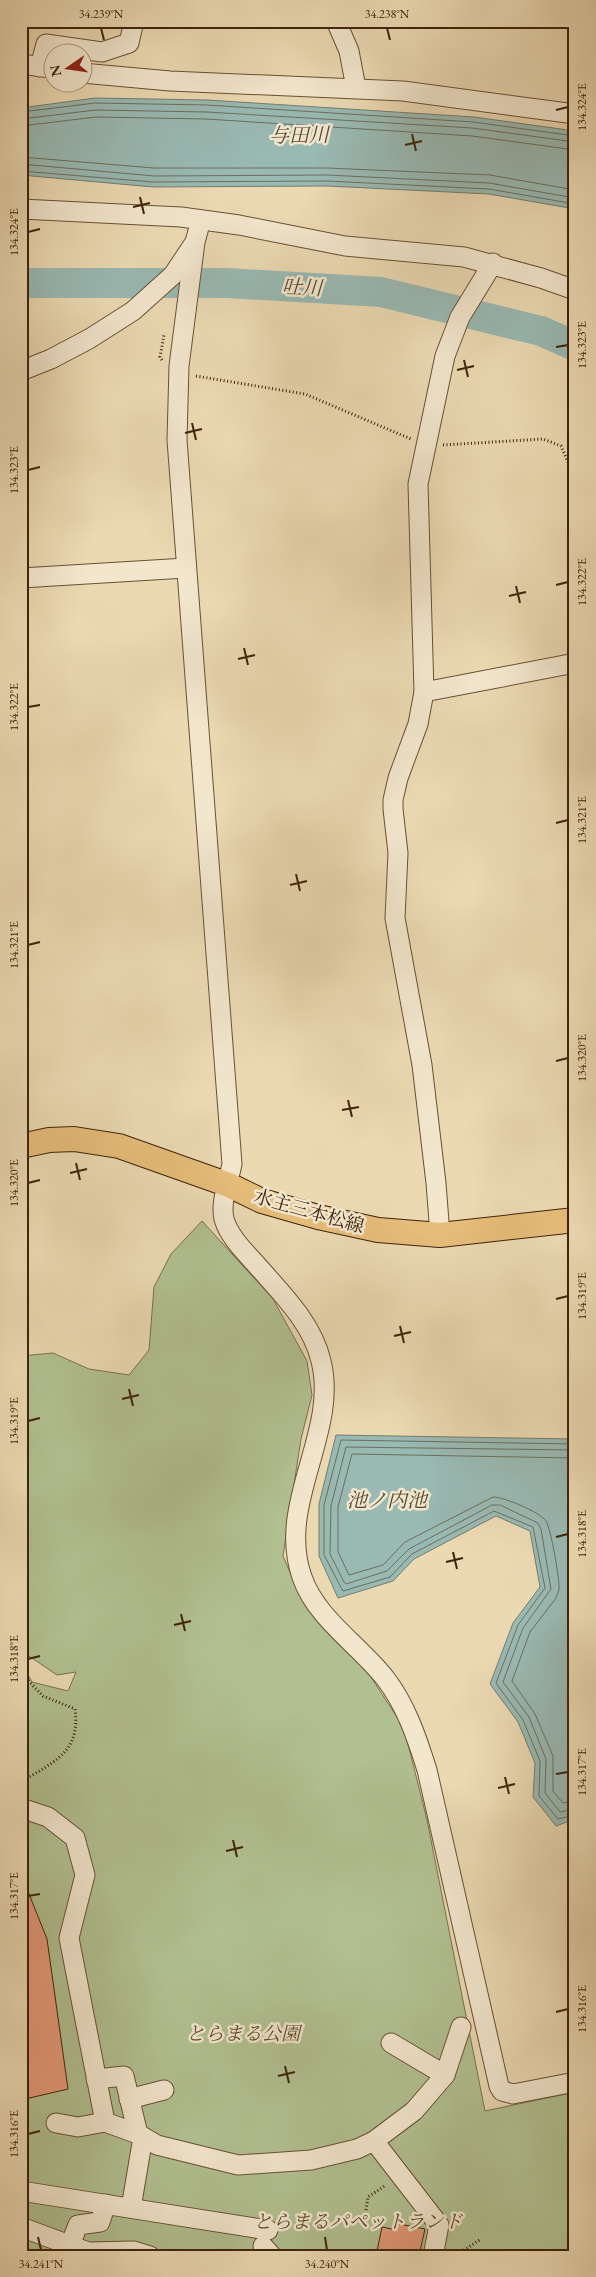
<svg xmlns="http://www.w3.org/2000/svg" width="596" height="2277" font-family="'EB Garamond','Noto Serif JP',serif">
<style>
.green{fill:#b1c091;stroke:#78724e}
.water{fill:#99b9b3;stroke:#757d6f}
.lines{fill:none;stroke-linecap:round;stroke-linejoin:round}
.shore{stroke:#6c6e5e;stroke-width:1}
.river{stroke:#99b9b3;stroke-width:30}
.building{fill:#e59979;stroke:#3e230a}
.minor-casing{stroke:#695034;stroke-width:21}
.major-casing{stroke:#3e230a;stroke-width:26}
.path{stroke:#3e230a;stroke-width:3;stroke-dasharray:1 2.5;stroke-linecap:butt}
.minor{stroke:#f2e6cd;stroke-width:19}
.major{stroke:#e6bc79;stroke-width:24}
.ticks{fill:none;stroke:#3e230a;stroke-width:2}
.labels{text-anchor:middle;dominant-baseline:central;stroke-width:5;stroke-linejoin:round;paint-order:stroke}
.street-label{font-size:19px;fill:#3e230a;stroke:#f2e6cd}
.park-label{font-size:19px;font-style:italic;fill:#5b4a2c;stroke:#f2e6cd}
.water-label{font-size:20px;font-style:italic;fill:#554834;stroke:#f2e6cd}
.neatline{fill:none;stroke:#3e230a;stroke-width:2}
.ticks-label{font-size:12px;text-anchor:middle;fill:#3e230a}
</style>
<rect width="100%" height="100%" fill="#ebd9b2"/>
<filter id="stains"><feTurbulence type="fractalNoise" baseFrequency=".004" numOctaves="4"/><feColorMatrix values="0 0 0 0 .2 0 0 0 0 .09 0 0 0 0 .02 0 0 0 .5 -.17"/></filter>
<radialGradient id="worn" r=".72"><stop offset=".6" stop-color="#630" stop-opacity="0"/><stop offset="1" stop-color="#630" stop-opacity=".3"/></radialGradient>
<path class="green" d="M 202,1221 L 273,1299 L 307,1361 L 312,1395 L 301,1439 L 283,1556 L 304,1604 L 371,1677 L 404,1728 L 427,1820 L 485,2111 L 575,2092 L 575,2256 L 21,2256 L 21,1662 L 32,1682 L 68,1691 L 76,1672 L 57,1675 L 29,1656 L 21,1642 L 21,1356 L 53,1353 L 89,1369 L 129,1375 L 149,1350 L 154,1287 L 171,1254 Z"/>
<g class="water">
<path d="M 95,98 L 207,100 L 474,117 L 575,131 L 575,209 L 489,194 L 327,186 L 153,187 L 21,175 L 21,108 Z"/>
<path d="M 336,1435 L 575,1439 L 575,1819 L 556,1826 L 533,1797 L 535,1763 L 518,1722 L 490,1684 L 513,1623 L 540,1587 L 530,1531 L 496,1516 L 414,1559 L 393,1581 L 338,1598 L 319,1556 L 319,1504 Z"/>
</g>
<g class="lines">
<g class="shore">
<path d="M 21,112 L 95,103 L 207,105 L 473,122 L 575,136"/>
<path d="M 21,119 L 96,110 L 207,112 L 472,128 L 575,142"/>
<path d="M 21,126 L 96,117 L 206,119 L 472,136 L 575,150"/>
<path d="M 21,157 L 154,168 L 327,168 L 490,175 L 575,190"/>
<path d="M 21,164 L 154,176 L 327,175 L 489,183 L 575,198"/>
<path d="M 21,171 L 153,182 L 327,181 L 489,189 L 575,204"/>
<path d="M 575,1444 L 341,1440 L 324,1505 L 324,1555 L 343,1591 L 390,1577 L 412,1554 L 494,1511 L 533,1527 L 545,1588 L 518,1625 L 496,1683 L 523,1720 L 540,1761 L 539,1796 L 558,1819 L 575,1815"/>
<path d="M 575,1450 L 346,1447 L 331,1506 L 330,1554 L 344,1582 L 346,1584 L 387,1571 L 409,1549 L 492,1505 L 500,1505 L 538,1523 L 541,1529 L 551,1589 L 523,1628 L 503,1682 L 529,1717 L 546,1759 L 545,1793 L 560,1812 L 575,1809"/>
<path d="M 575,1458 L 352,1454 L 338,1507 L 338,1552 L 349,1575 L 383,1565 L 405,1542 L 493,1497 C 504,1497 540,1512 546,1521 C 551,1529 560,1580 559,1590 L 556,1598 L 530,1632 L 512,1681 L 535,1714 L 553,1756 L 553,1791 L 563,1803 L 575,1801"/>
</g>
<path class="river" d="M 21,283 L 227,283 L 381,292 L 541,331 L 575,346"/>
</g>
<g class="building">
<path d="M 21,1874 L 47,1939 L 68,2089 L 21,2100 Z"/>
<path d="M 394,2223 L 425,2229 L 419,2256 L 376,2256 L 382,2227 L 392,2229 Z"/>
</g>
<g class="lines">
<g class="minor-casing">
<g id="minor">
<path d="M 336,21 L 349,51 L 356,88"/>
<path d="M 21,64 L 51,68"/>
<path d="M 40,67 L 46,44 L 102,52 L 129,43 L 134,21"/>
<path d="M 82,73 L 170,81 L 403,91 L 575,114"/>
<path d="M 21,209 L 181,217 L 239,225 L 345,246 L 464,257 L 541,278 L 575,290"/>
<path d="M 201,220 L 195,242 L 179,366 L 177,440 L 232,1164 C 229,1180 220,1202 224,1219 C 229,1236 243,1250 254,1262 C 280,1292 312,1322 321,1361 C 339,1432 276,1504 302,1577 C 316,1618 358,1644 385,1678 C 406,1705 417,1738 427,1770 L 499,2086 L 502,2091 L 513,2094 L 575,2082"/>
<path d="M 21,371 L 51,359 L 89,339 L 133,311 L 173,275 L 193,245"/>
<path d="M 21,578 L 186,568"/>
<path d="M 424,692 L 575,663"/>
<path d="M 440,1235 L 436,1183 L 422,1065 L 395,918 L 398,853 L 393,809 L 393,800 L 398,778 L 418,724 L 424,692 L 418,484 L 445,356 L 460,317 L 493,263"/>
<path d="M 21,1808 L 48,1817 L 75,1838 L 85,1875 L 69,1938 L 105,2122 L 138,2134 L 157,2145 L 238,2165 L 311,2160 L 357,2149 L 374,2141 L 414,2111 L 445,2075 L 461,2027"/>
<path d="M 391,2043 L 445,2075"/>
<path d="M 96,2079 L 124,2076 L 138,2134"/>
<path d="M 129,2099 L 164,2090"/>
<path d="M 56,2123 L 78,2127 L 105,2122"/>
<path d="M 374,2141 L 439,2225 L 433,2256"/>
<path d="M 21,2191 L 268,2230"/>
<path d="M 131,2208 L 143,2137"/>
<path d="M 21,2227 L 88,2252 L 134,2251 L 150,2256"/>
<path d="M 70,2245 L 78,2225 L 100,2222 L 106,2204"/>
<path d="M 263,2246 L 272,2256"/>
</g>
</g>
<g class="major-casing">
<path id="major" d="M 21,1146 L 49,1140 L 74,1139 L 119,1146 L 229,1185 L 262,1201 L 318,1217 L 378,1230 L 440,1235 L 575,1220"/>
</g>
<g class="path">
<path d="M 162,360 L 160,357 L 164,335"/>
<path d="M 196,376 L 305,394 L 411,439"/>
<path d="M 443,445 L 543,439 L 561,446 L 575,478"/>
<path d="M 21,1673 L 43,1696 L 75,1709 C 81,1753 53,1762 21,1782"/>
<path d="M 366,2210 L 368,2197 L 386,2185"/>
<path d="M 455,2256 L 481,2239"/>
</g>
<use href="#minor" class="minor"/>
<use href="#major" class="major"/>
</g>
<path class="ticks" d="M 101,28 L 104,40M 387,28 L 390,40M 556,110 L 568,107M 412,134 L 416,151M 405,145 L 422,141M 140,197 L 144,214M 133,207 L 150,203M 28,232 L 40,229M 556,347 L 568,345M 464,360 L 468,377M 457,370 L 474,366M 192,423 L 196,440M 185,433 L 202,429M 28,470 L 40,467M 556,585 L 568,582M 516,586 L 520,603M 509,596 L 526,592M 244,648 L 248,665M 238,659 L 255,655M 28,707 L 40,705M 556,823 L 568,820M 296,874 L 300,891M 290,885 L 307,881M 28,945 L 40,942M 556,1061 L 568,1058M 348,1100 L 352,1117M 342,1110 L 359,1107M 76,1163 L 80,1180M 70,1173 L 87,1169M 28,1183 L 40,1180M 556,1299 L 568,1296M 400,1326 L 404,1343M 394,1336 L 411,1332M 129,1389 L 133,1406M 122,1399 L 139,1395M 28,1421 L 40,1418M 556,1537 L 568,1534M 453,1552 L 457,1569M 446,1562 L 463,1558M 181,1614 L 185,1631M 174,1625 L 191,1621M 28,1659 L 40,1656M 556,1774 L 568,1772M 505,1777 L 509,1794M 498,1788 L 515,1784M 233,1840 L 237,1857M 226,1851 L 243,1847M 28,1896 L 40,1894M 556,2012 L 568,2009M 285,2066 L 289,2083M 278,2076 L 295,2072M 28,2134 L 40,2131M 38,2237 L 41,2250M 325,2237 L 327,2250"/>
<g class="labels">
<g class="street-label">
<text transform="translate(309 1211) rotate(16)">水主三本松線</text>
</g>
<g class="park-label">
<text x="243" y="2033">とらまる公園</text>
<text x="358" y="2221">とらまるパペットランド</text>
</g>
<g class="water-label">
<text transform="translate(299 135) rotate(-1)">与田川</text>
<text transform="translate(302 287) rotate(3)">吐川</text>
<text x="387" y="1500">池ノ内池</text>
</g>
</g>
<rect width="596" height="2277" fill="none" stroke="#ebd9b2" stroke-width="55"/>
<g transform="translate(68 68) rotate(257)"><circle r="24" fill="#f2e6cd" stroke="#aa987f"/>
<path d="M0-4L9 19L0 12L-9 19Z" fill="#8f2418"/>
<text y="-8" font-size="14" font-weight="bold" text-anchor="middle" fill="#3e230a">N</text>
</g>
<rect x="28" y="28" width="540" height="2222" class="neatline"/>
<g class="ticks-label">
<text x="101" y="18">34.239°N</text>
<text x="387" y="18">34.238°N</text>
<text transform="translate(582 107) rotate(-90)" y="4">134.324°E</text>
<text transform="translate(14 232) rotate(-90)" y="4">134.324°E</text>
<text transform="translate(582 345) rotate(-90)" y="4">134.323°E</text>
<text transform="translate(14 470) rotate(-90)" y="4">134.323°E</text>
<text transform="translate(582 582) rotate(-90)" y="4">134.322°E</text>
<text transform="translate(14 707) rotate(-90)" y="4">134.322°E</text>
<text transform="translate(582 820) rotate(-90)" y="4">134.321°E</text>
<text transform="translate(14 945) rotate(-90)" y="4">134.321°E</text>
<text transform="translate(582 1058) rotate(-90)" y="4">134.320°E</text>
<text transform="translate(14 1183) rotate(-90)" y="4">134.320°E</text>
<text transform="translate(582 1296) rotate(-90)" y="4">134.319°E</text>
<text transform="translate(14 1421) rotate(-90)" y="4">134.319°E</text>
<text transform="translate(582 1534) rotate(-90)" y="4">134.318°E</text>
<text transform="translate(14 1659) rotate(-90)" y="4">134.318°E</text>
<text transform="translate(582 1772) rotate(-90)" y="4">134.317°E</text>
<text transform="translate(14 1896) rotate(-90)" y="4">134.317°E</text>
<text transform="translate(582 2009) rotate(-90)" y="4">134.316°E</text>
<text transform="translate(14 2134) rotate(-90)" y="4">134.316°E</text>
<text x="41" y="2268">34.241°N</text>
<text x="327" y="2268">34.240°N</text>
</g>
<rect width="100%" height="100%" filter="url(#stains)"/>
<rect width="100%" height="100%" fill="url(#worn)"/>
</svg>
